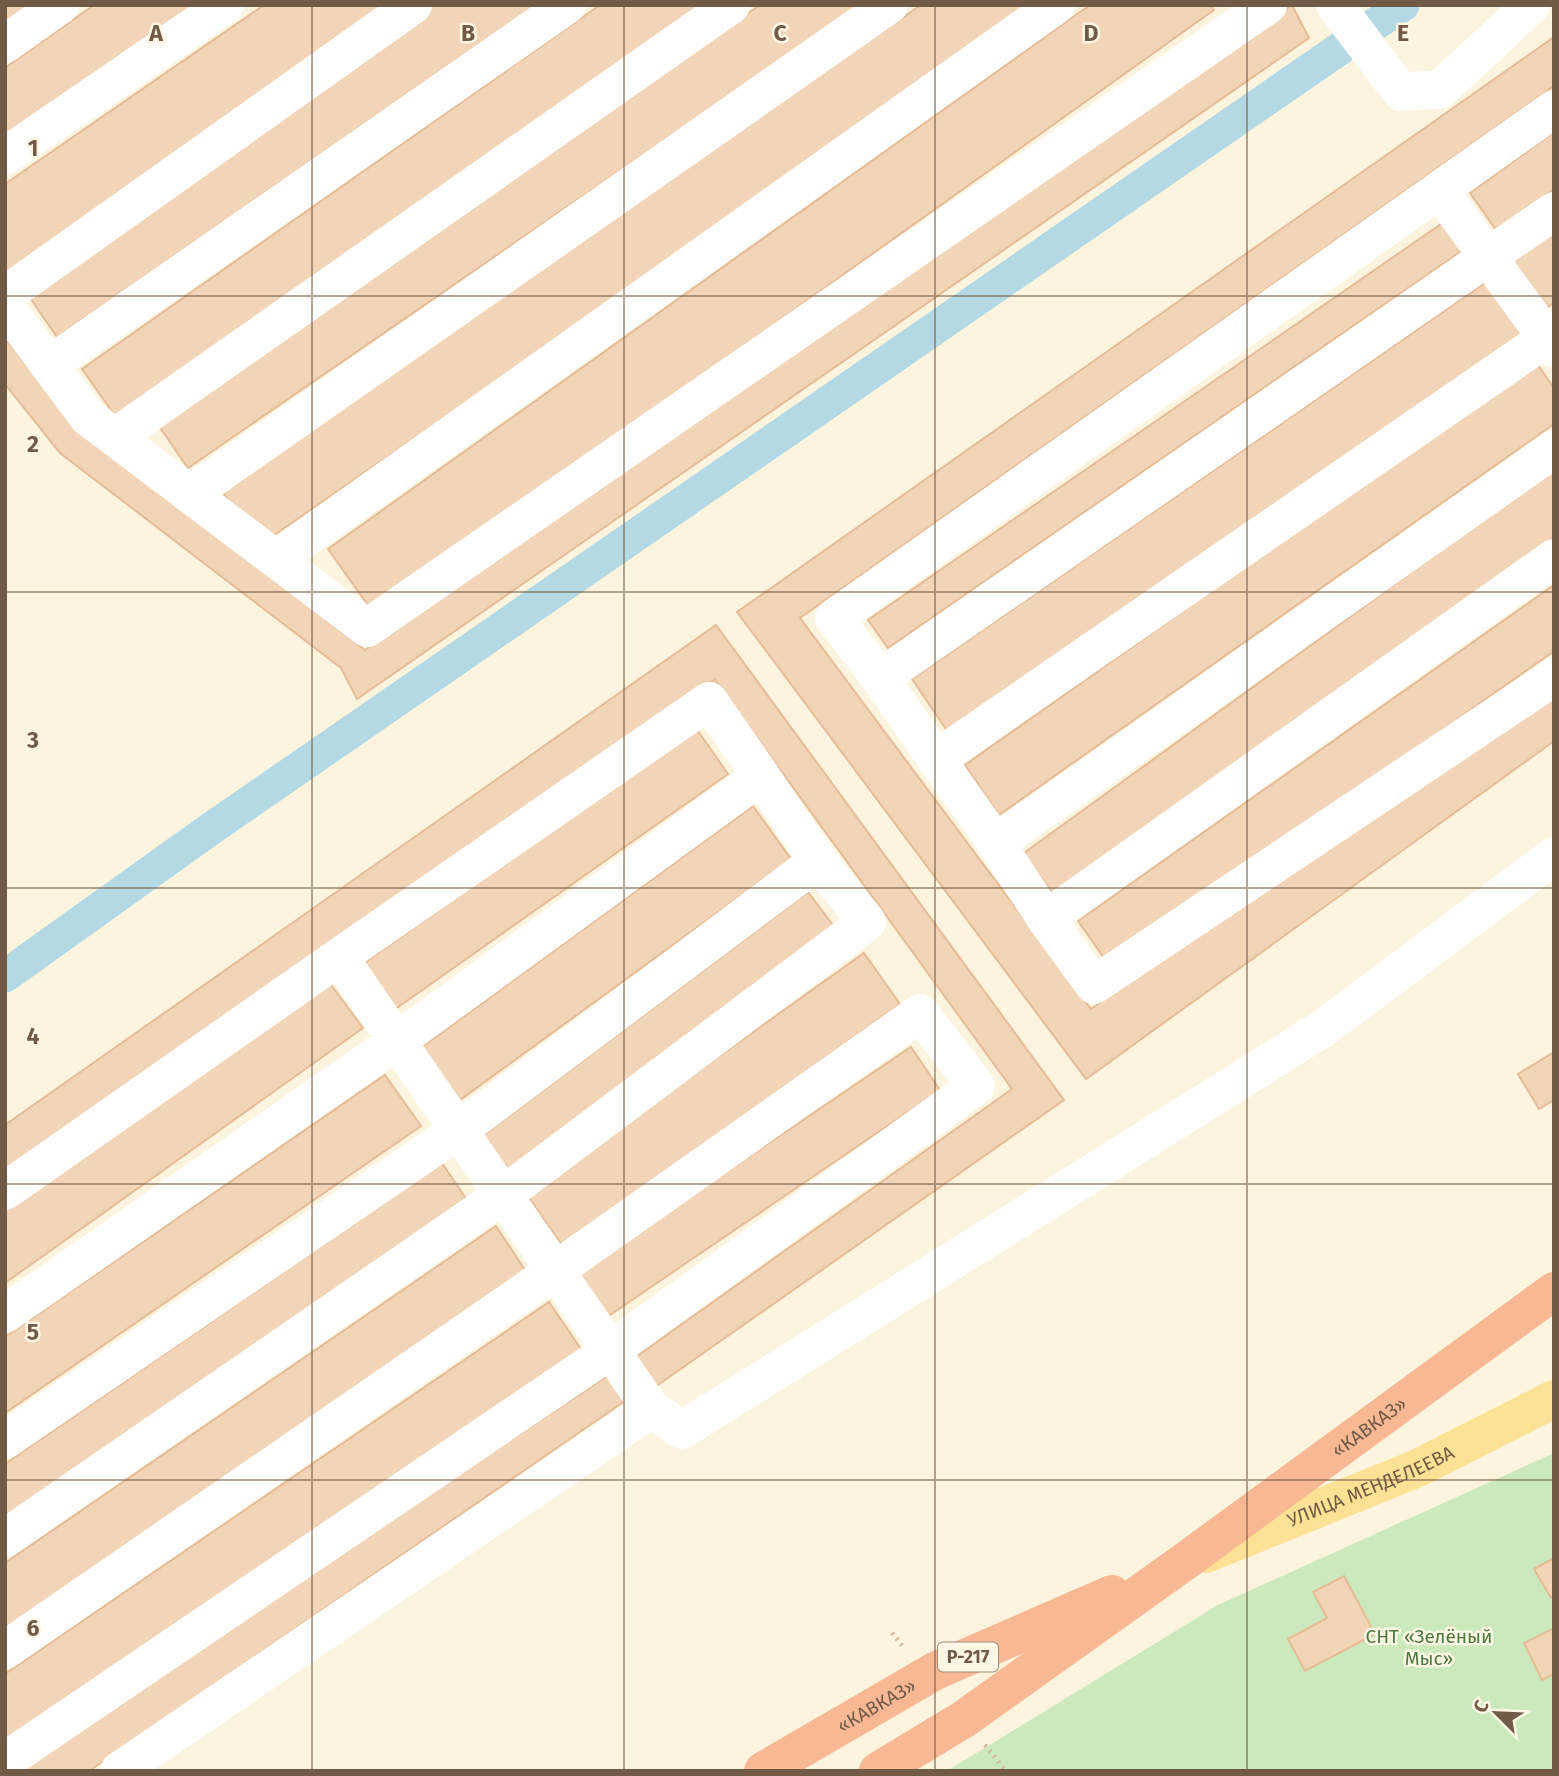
<svg xmlns="http://www.w3.org/2000/svg" width="1559" height="1776" font-family="'Fira Sans',sans-serif">
<style>
.green{fill:#cbe9bd}
.lines{fill:none;stroke-linecap:round;stroke-linejoin:round}
.canal{stroke:#b3d9e5;stroke-width:33}
.building{fill:#f2d4b6;stroke:#e5bc96;stroke-width:2}
.path{stroke:#d6b89a;stroke-width:4.5;stroke-dasharray:2 5;stroke-linecap:butt}
.minor{stroke:#fff;stroke-width:38}
.major{stroke:#fde195;stroke-width:38}
.highway{stroke:#f8b894;stroke-width:38}
.grid{fill:none;stroke:#725b46;stroke-width:2;stroke-opacity:0.55}
.labels{text-anchor:middle;dominant-baseline:central;stroke-width:5;stroke-linejoin:round;paint-order:stroke}
.shield{fill:#fff7e5;stroke:#9c8a76;stroke-width:2}
.shield-label{font-size:18px;font-weight:bold;fill:#725b46}
.street-label{font-size:19px;fill:#725b46;stroke:#fff7e5}
.park-label{font-size:19px;fill:#4a783f;stroke:#fff7e5}
.grid-label{font-size:23px;text-anchor:middle;font-weight:bold;fill:#725b46;stroke:#fff7e5;stroke-width:5;stroke-linejoin:round;paint-order:stroke}
</style>
<rect width="100%" height="100%" fill="#fcf4de"/>
<path class="green" d="M 1554,1453 L 1554,1771 L 947,1771 L 1218,1605 Z"/>
<g class="lines">
<path class="canal" d="M 5,976 L 209,830 L 1403,5"/>
</g>
<g class="building">
<path d="M 5,5 L 43,5 L 5,32 Z"/>
<path d="M 94,5 L 209,5 L 5,149 L 5,68 Z"/>
<path d="M 264,5 L 390,5 L 5,278 L 5,184 Z"/>
<path d="M 432,5 L 535,5 L 57,337 L 24,289 Z"/>
<path d="M 600,5 L 709,5 L 118,420 L 82,369 Z"/>
<path d="M 760,5 L 860,5 L 188,468 L 156,422 Z"/>
<path d="M 921,5 L 1039,5 L 260,545 L 221,490 Z"/>
<path d="M 1090,5 L 1211,5 L 1214,10 L 372,611 L 328,549 Z"/>
<path d="M 1292,5 L 1309,38 L 357,699 L 341,668 L 60,453 L 5,384 L 5,338 L 76,428 L 365,650 Z"/>
<path d="M 1554,37 L 1554,86 L 800,618 L 1091,1009 L 1554,689 L 1554,741 L 1086,1079 L 737,612 Z"/>
<path d="M 1554,132 L 1554,189 L 1496,230 L 1470,193 Z"/>
<path d="M 1444,222 L 1463,250 L 888,648 L 868,620 Z"/>
<path d="M 1554,230 L 1554,303 L 1543,310 L 1509,261 Z"/>
<path d="M 1489,280 L 1527,336 L 950,735 L 912,679 Z"/>
<path d="M 1536,362 L 1554,388 L 1554,424 L 999,815 L 965,765 Z"/>
<path d="M 1554,469 L 1554,537 L 1055,897 L 1024,853 Z"/>
<path d="M 1554,585 L 1554,651 L 1109,965 L 1078,921 Z"/>
<path d="M 716,625 L 1064,1100 L 655,1387 L 633,1359 L 1012,1089 L 715,680 L 5,1174 L 5,1125 Z"/>
<path d="M 696,728 L 728,774 L 394,1010 L 363,964 Z"/>
<path d="M 753,806 L 791,859 L 460,1100 L 422,1047 Z"/>
<path d="M 808,892 L 833,925 L 506,1170 L 481,1137 Z"/>
<path d="M 864,953 L 900,1004 L 562,1245 L 526,1194 Z"/>
<path d="M 326,978 L 363,1028 L 5,1283 L 5,1206 Z"/>
<path d="M 911,1047 L 940,1090 L 607,1317 L 577,1273 Z"/>
<path d="M 1554,1052 L 1554,1100 L 1539,1109 L 1518,1074 Z"/>
<path d="M 385,1075 L 421,1126 L 5,1413 L 5,1337 Z"/>
<path d="M 442,1163 L 471,1206 L 5,1527 L 5,1464 Z"/>
<path d="M 496,1226 L 529,1276 L 5,1635 L 5,1563 Z"/>
<path d="M 549,1302 L 583,1352 L 5,1747 L 5,1674 Z"/>
<path d="M 615,1371 L 632,1396 L 89,1771 L 12,1771 Z"/>
<path d="M 1554,1558 L 1554,1597 L 1551,1598 L 1534,1569 Z"/>
<path d="M 1344,1576 L 1375,1634 L 1305,1671 L 1288,1639 L 1327,1618 L 1313,1592 Z"/>
<path d="M 1554,1628 L 1554,1674 L 1542,1680 L 1524,1643 Z"/>
</g>
<g class="lines">
<g class="path">
<path d="M 892,1633 L 905,1649"/>
<path d="M 985,1745 L 1006,1771"/>
</g>
<g class="minor">
<path d="M 1335,5 L 1401,92 L 1441,89 L 1531,5"/>
<path d="M 5,44 L 60,5"/>
<path d="M 5,156 L 225,5"/>
<path d="M 1440,191 L 1554,348"/>
<path d="M 5,295 L 413,5"/>
<path d="M 5,306 L 88,417 L 367,628 L 1268,5"/>
<path d="M 49,365 L 567,5"/>
<path d="M 115,437 L 731,5"/>
<path d="M 190,494 L 889,5"/>
<path d="M 1554,558 L 1046,919 L 1094,985 L 1554,677"/>
<path d="M 276,559 L 1056,5"/>
<path d="M 880,678 L 1554,211"/>
<path d="M 936,759 L 880,678 L 834,618 L 1554,109"/>
<path d="M 996,843 L 936,759 L 1554,333"/>
<path d="M 1046,919 L 996,843 L 1554,449"/>
<path d="M 5,1191 L 339,957"/>
<path d="M 5,1314 L 397,1041 L 761,776 L 709,701 L 339,957 L 651,1409 L 682,1430 L 1322,1029 L 1554,856"/>
<path d="M 5,1440 L 459,1130 L 818,861 L 761,776"/>
<path d="M 5,1538 L 503,1195 L 867,922 L 818,861"/>
<path d="M 5,1650 L 556,1270 L 920,1013 L 976,1086 L 611,1350 L 5,1761"/>
<path d="M 119,1771 L 651,1409"/>
</g>
<path class="major" id="s1" d="M 1206,1554 L 1418,1468 L 1554,1399"/>
<g class="highway">
<path id="s2" d="M 763,1771 L 935,1671 L 1112,1594"/>
<path id="s3" d="M 878,1771 L 964,1719 L 1184,1562 L 1554,1291"/>
</g>
</g>
<path class="grid" d="M 312,5 L 312,1771M 624,5 L 624,1771M 935,5 L 935,1771M 1247,5 L 1247,1771M 5,296 L 1554,296M 5,592 L 1554,592M 5,888 L 1554,888M 5,1184 L 1554,1184M 5,1480 L 1554,1480"/>
<g class="labels">
<rect class="shield" x="938" y="1642.5" width="60" height="29" rx="5"/>
<g class="shield-label">
<text x="968" y="1657">Р-217</text>
</g>
<g class="street-label">
<text stroke="none"><textPath href="#s3" startOffset="600">«КАВКАЗ»</textPath></text>
<text stroke="none"><textPath href="#s1" startOffset="178">УЛИЦА МЕНДЕЛЕЕВА</textPath></text>
<text stroke="none"><textPath href="#s2" startOffset="131">«КАВКАЗ»</textPath></text>
</g>
<g class="park-label">
<text x="1429" y="1636">СНТ «Зелёный<tspan x="1429" dy="22">Мыс»</tspan></text>
</g>
</g>
<g class="grid-label">
<text x="156" y="41">A</text>
<text x="468" y="41">B</text>
<text x="780" y="41">C</text>
<text x="1091" y="41">D</text>
<text x="1403" y="41">E</text>
<text x="33" y="156">1</text>
<text x="33" y="452">2</text>
<text x="33" y="748">3</text>
<text x="33" y="1044">4</text>
<text x="33" y="1340">5</text>
<text x="33" y="1636">6</text>
</g>
<rect width="1559" height="1776" fill="none" stroke="#725b46" stroke-width="14"/>
<g transform="translate(1496 1713) rotate(294)" stroke="#fff7e5" stroke-width="5" paint-order="stroke">
<path d="M0-5L12 26L0 18L-12 26Z" fill="#725b46"/>
<text y="-10" font-size="19" font-weight="bold" text-anchor="middle" fill="#725b46">С</text>
</g>
</svg>
